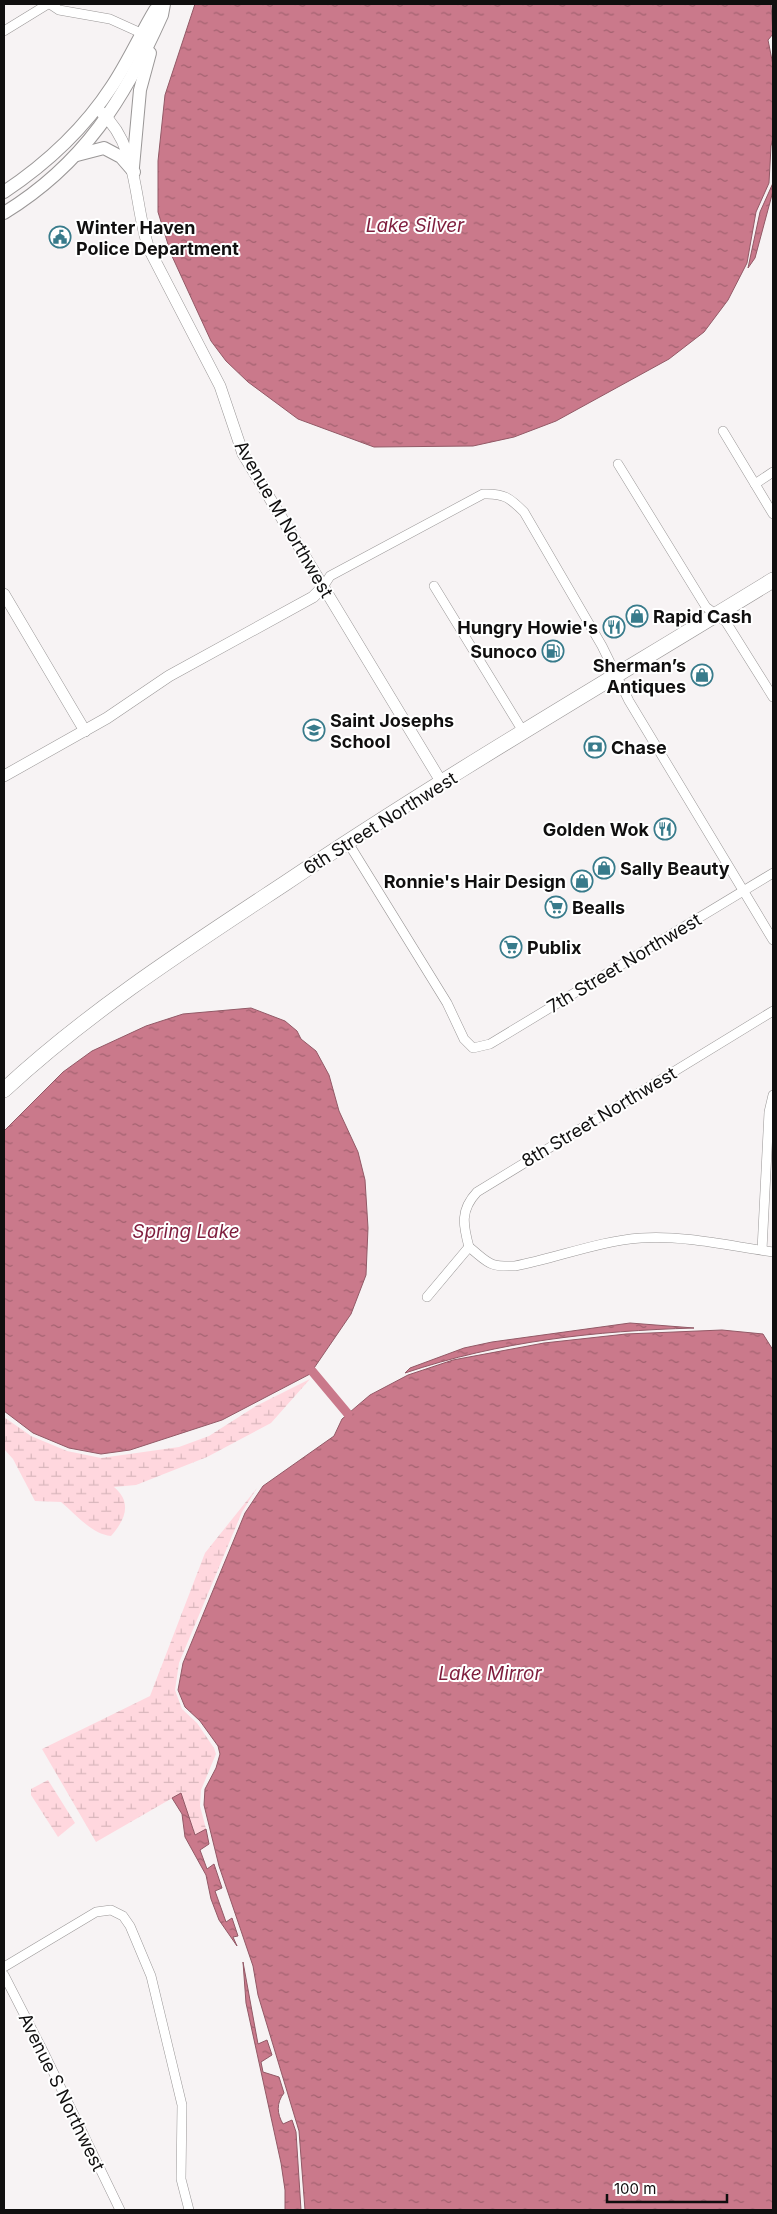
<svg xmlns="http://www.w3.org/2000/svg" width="777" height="2214" font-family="Inter,sans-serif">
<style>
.wetland{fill:url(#wetland-marsh)}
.water{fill:url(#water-ripples);stroke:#925966}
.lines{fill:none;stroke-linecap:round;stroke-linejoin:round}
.canal{stroke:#ca798b;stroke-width:9}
.minor-casing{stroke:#9a9797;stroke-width:10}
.tertiary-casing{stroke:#9a9797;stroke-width:12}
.secondary-casing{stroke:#9a9797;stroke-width:14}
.trunk-casing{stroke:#9a9797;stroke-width:16}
.minor{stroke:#fff;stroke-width:9}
.tertiary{stroke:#fff;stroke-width:11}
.secondary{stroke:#fff;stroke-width:12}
.trunk{stroke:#fff;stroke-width:15}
.labels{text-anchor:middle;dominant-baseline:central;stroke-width:4;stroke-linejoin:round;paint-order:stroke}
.poi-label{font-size:18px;font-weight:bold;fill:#100f0f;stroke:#fff;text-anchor:start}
.street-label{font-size:18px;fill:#100f0f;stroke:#fff}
.water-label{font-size:19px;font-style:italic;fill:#7f1e3e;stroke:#fff}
</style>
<defs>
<pattern id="wetland-marsh" width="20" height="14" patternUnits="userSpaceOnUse" patternTransform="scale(1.25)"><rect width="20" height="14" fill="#ffd7de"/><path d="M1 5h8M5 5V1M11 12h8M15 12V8" fill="none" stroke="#dab7bd"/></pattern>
<pattern id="water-ripples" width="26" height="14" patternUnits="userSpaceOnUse" patternTransform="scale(1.25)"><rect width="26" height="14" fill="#ca798b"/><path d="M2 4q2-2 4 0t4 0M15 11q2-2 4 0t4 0" fill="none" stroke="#a36270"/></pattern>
</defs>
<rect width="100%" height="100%" fill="#f7f3f4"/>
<g class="wetland">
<path d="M 310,1379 L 271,1423 L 207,1457 L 136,1485 L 114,1487 C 132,1502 126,1519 111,1536 C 91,1534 76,1514 61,1502 L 35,1501 L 13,1459 L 4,1449 L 4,1417 L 31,1436 L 67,1451 L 101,1458 L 179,1447 L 209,1436 L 256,1406 Z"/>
<path d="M 257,1488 L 242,1512 L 179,1663 L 175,1690 L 182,1709 L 197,1723 L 214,1748 L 216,1754 L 201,1790 L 200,1806 L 206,1829 L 195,1835 L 181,1793 L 96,1842 L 42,1749 L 150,1696 L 205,1553 Z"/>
<path d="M 48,1780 L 75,1823 L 58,1837 L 31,1795 L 31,1789 Z"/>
</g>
<g class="water">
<path d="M 195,4 L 771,4 L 773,34 L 768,40 L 773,65 L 773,138 L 771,146 L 769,183 L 756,212 L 747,263 L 728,300 L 704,332 L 669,359 L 556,421 L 514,437 L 473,446 L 374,447 L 298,419 L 248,382 L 226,361 L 211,341 L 171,254 L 158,212 L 158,161 L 165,95 Z"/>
<path d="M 773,183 L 773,191 L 755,258 L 748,268 L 760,212 Z"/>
<path d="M 251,1008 L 285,1021 L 297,1031 L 301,1039 L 316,1051 L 329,1075 L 339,1111 L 358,1152 L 365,1180 L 368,1228 L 366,1275 L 351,1314 L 310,1374 L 222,1420 L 130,1450 L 101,1454 L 69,1448 L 33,1433 L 4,1411 L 4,1131 L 63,1072 L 92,1051 L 146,1026 L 183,1014 Z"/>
<path d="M 630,1323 L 694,1328 C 595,1331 500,1341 405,1373 L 410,1368 L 464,1348 L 492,1342 Z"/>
<path d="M 722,1330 L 763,1334 L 773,1350 L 773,2210 L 305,2210 L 299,2131 L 258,1995 L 253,1966 L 219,1866 L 204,1805 L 205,1789 L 216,1768 L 220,1754 L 218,1746 L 200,1721 L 185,1707 L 178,1690 L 183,1663 L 245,1513 L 263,1486 L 334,1436 L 342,1419 L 357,1406 L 370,1395 L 408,1375 L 453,1360 L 544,1343 L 626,1334 Z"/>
<path d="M 181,1793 L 195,1835 L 206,1829 L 209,1844 L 200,1850 L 207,1869 L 214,1864 L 222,1888 L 215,1891 L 226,1922 L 232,1918 L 238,1936 L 233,1937 L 237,1946 L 219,1920 L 211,1899 L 206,1875 L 185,1837 L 182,1814 L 172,1798 Z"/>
<path d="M 243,1962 L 258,2044 L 267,2040 L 272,2055 L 261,2062 L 263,2072 L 279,2077 L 284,2093 C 276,2103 277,2114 283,2124 L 292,2120 L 296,2132 L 301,2210 L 285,2210 L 285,2190 L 281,2163 L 246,2003 Z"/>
</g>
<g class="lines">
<path class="canal" d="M 312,1371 L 348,1414"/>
<g class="minor-casing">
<g id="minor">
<path d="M 50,4 L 59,10 L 110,19 L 141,33"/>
<path d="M 4,31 L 48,4"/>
<path d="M 723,431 L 773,514"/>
<path d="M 618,464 L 706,607 L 726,622 L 773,697"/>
<path d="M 755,484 L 773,472"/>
<path d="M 434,586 L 524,733"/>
<path d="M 323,587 L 330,576 L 483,494 C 504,493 510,498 524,512 L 602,646 L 629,701 L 773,940"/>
<path d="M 347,841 L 447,1003 L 464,1039 L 473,1048 L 490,1044 L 773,873"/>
<path d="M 469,1247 C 463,1225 460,1210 477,1192 L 773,1011"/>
<path d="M 469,1247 C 489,1263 488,1267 515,1266 C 557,1258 598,1241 641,1238 C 684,1235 730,1246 773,1252"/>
<path d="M 762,1250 L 769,1112 L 773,1095"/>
<path d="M 427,1297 L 469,1247"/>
<path d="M 4,1967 L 96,1912 L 111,1910 L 123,1916 L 130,1926 L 151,1976 L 182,2105 L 181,2179 L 189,2210"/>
<path d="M 4,1975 L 43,2051 L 120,2210"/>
</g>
</g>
<g class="tertiary-casing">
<g id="tertiary">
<path d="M 101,112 C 140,147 133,204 149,249 L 220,386 L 243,454 L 442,783"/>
<path d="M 4,594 L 85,731"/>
<path d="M 4,776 L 107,718 L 169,676 L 313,597 L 323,587"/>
</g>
</g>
<g class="secondary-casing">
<g id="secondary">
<path d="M 77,155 L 104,148 L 121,157 L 134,172"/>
<path d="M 133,167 L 140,90 L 150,53"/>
<path d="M 4,192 C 46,164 84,129 112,86 C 128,62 140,35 155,10 L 163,4"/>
<path d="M 4,213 C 84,164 125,98 162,15 L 164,4"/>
</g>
</g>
<g class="trunk-casing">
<path id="trunk" d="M 4,1090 C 89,1011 187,948 284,884 C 443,777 610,680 773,580"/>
</g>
<use href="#minor" class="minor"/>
<use href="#tertiary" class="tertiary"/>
<use href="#secondary" class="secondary"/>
<use href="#trunk" class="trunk"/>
</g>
<defs>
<g id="civic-ring" transform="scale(1.125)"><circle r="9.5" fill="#fff" stroke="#387b8b" stroke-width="1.5"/><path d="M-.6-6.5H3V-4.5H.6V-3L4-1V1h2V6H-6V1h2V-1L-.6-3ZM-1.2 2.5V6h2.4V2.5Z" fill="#387b8b"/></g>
<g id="shop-ring" transform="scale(1.125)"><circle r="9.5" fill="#fff" stroke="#387b8b" stroke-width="1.5"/><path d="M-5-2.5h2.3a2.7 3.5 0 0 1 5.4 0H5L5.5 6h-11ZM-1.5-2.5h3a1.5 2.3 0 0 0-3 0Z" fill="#387b8b"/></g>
<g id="restaurant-ring" transform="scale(1.125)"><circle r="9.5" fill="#fff" stroke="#387b8b" stroke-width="1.5"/><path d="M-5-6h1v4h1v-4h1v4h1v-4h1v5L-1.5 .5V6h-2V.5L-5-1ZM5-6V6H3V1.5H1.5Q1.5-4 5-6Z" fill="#387b8b"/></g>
<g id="fuel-ring" transform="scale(1.125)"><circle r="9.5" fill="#fff" stroke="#387b8b" stroke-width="1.5"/><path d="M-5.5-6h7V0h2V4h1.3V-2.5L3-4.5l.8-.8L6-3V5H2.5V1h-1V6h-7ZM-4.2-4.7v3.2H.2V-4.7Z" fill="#387b8b"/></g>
<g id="school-ring" transform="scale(1.125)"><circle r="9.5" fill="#fff" stroke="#387b8b" stroke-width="1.5"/><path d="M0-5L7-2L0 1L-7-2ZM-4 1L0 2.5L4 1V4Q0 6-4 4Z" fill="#387b8b"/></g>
<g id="bank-ring" transform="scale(1.125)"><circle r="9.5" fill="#fff" stroke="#387b8b" stroke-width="1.5"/><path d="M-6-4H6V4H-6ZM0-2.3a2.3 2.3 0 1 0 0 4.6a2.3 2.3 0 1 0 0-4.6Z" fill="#387b8b"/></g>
<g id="supermarket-ring" transform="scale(1.125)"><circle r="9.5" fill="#fff" stroke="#387b8b" stroke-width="1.5"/><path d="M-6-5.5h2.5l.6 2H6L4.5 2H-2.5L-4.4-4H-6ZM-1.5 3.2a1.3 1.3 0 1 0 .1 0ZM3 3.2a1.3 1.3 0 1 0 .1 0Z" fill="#387b8b"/></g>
</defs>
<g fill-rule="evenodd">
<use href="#civic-ring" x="60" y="237"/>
<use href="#shop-ring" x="637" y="616"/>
<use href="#restaurant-ring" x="614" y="627"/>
<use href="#fuel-ring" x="553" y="651"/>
<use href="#shop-ring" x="702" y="675"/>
<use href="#school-ring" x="314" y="730"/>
<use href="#bank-ring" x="595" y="747"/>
<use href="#restaurant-ring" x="665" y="829"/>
<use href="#shop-ring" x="604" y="868"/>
<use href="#shop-ring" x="582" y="881"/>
<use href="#supermarket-ring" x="556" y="907"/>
<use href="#supermarket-ring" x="511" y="947"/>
</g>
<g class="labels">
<g class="poi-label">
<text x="76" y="227">Winter Haven<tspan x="76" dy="21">Police Department</tspan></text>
<text x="653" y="616">Rapid Cash</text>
<text x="598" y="627" text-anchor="end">Hungry Howie's</text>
<text x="537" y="651" text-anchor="end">Sunoco</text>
<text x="686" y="665" text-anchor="end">Sherman’s<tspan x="686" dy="21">Antiques</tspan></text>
<text x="330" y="720">Saint Josephs<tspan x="330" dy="21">School</tspan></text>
<text x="611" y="747">Chase</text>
<text x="649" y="829" text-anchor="end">Golden Wok</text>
<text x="620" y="868">Sally Beauty</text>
<text x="566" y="881" text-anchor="end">Ronnie's Hair Design</text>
<text x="572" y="907">Bealls</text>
<text x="527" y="947">Publix</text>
</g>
<g class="street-label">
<text transform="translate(284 519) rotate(60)">Avenue M Northwest</text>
<text transform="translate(380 823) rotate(-32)">6th Street Northwest</text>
<text transform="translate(624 963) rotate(-31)">7th Street Northwest</text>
<text transform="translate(599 1117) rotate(-31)">8th Street Northwest</text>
<text transform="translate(62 2092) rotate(64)">Avenue S Northwest</text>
</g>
<g class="water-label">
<text x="415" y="225">Lake Silver</text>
<text x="186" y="1231">Spring Lake</text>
<text x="490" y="1673">Lake Mirror</text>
</g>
</g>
<rect width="777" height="2214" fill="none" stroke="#100f0f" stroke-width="10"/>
<path d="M607 2194v8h120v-8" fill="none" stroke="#100f0f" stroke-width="2.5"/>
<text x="614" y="2194" font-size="15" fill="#100f0f" stroke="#ffffff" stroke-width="4" paint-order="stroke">100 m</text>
</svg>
